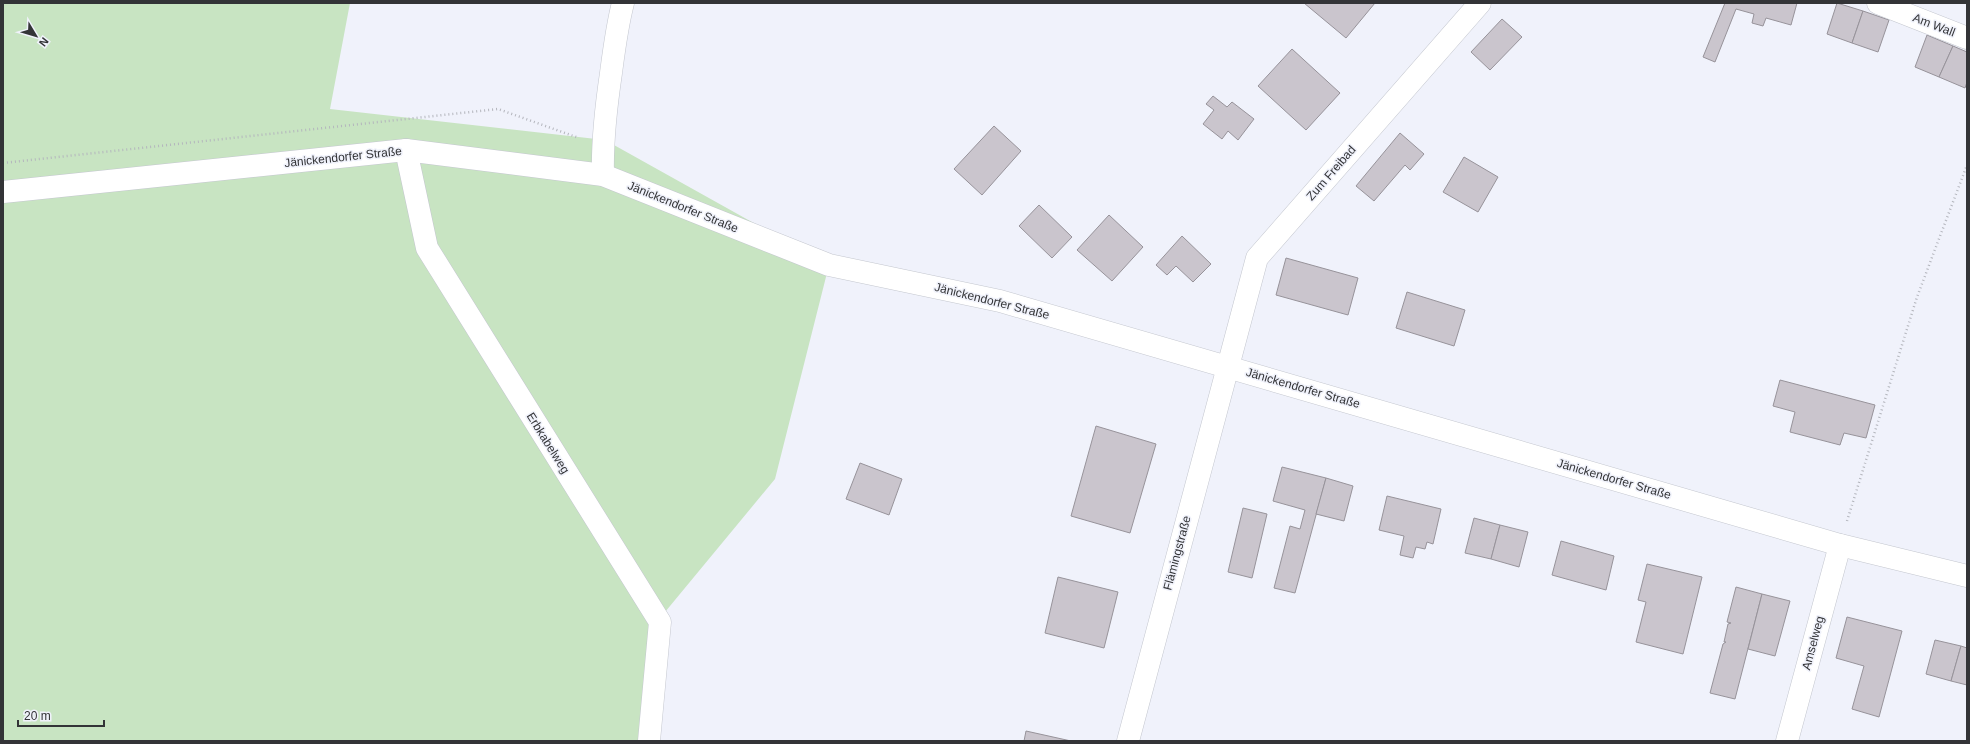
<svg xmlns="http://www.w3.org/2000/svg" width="1970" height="744" font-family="Helvetica,sans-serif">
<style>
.green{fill:#c8e4c2}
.building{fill:#cac5cd;stroke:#97939a}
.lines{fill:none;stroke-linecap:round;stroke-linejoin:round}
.minor-casing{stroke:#c4c7cf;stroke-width:23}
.major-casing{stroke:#c4c7cf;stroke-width:23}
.path{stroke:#b4b6bd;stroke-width:2.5;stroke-dasharray:1 3;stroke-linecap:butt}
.minor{stroke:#fff;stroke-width:22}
.major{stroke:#fff;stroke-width:22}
.labels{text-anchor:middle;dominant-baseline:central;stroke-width:3;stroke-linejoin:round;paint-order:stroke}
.street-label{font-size:12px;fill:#333437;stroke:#f0f2fb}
</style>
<rect width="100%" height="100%" fill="#f0f2fb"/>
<path class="green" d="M 3,3 L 350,3 L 330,109 L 605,140 L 829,265 L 775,479 L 651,629 L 648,741 L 3,741 Z"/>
<g class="building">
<path d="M 1304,3 L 1375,3 L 1346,38 Z"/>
<path d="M 1725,3 L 1797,3 L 1791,25 L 1766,18 L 1763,26 L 1752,23 L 1754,14 L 1736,9 L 1715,62 L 1703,57 Z"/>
<path d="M 1837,3 L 1863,11 L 1852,43 L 1827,34 Z"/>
<path d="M 1863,11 L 1889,20 L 1878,52 L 1852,43 Z"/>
<path d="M 1502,19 L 1522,37 L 1490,70 L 1471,52 Z"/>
<path d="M 1927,35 L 1953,46 L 1939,77 L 1915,67 Z"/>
<path d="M 1953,46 L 1967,52 L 1967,82 L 1965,88 L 1939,77 Z"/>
<path d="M 1292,49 L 1340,93 L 1306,130 L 1258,86 Z"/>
<path d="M 1213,96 L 1227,107 L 1232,102 L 1254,119 L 1238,140 L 1228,131 L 1222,139 L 1203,124 L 1214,110 L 1206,104 Z"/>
<path d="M 994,126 L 1021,151 L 982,195 L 954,169 Z"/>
<path d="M 1400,133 L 1424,154 L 1410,170 L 1405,165 L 1374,201 L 1356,186 Z"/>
<path d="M 1464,157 L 1498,177 L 1478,212 L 1443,192 Z"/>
<path d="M 1039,205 L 1072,237 L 1052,258 L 1019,226 Z"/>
<path d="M 1109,215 L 1143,247 L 1112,281 L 1077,250 Z"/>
<path d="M 1182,236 L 1211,264 L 1193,282 L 1176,266 L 1167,275 L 1156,265 Z"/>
<path d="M 1286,258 L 1358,278 L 1348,315 L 1276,295 Z"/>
<path d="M 1407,292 L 1465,310 L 1454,346 L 1396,328 Z"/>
<path d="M 1780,380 L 1875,405 L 1866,438 L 1844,433 L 1840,445 L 1790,432 L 1795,412 L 1773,406 Z"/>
<path d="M 1096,426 L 1156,444 L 1130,533 L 1071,516 Z"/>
<path d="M 860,463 L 902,479 L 889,515 L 846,499 Z"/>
<path d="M 1282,467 L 1326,478 L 1295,593 L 1274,588 L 1290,526 L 1300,529 L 1305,510 L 1273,501 Z"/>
<path d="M 1326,478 L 1353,486 L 1344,521 L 1316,514 Z"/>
<path d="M 1387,496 L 1441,509 L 1433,544 L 1427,542 L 1425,549 L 1416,547 L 1413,558 L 1400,555 L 1404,536 L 1379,530 Z"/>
<path d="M 1243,508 L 1267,514 L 1252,578 L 1228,572 Z"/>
<path d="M 1474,518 L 1500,525 L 1491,559 L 1465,553 Z"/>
<path d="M 1500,525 L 1528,532 L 1519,567 L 1491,559 Z"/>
<path d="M 1561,541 L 1614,556 L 1606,590 L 1552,575 Z"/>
<path d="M 1647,564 L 1702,577 L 1683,654 L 1636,642 L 1646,602 L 1638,600 Z"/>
<path d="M 1058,577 L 1118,592 L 1104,648 L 1045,633 Z"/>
<path d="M 1736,587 L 1762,594 L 1735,699 L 1710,693 L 1723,644 L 1726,642 L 1724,642 L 1728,624 L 1731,623 L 1727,622 Z"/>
<path d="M 1762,594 L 1790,601 L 1775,656 L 1748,649 Z"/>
<path d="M 1847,617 L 1902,631 L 1879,717 L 1852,709 L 1864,666 L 1836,658 Z"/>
<path d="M 1935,640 L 1961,646 L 1951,681 L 1926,674 Z"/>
<path d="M 1961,646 L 1967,648 L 1967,685 L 1951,681 Z"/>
<path d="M 1026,731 L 1071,741 L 1024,741 Z"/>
</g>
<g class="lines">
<g class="minor-casing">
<g id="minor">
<path d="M 1878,3 L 1967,38"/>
<path d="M 406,150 L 427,248 L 660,622 L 649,741"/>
<path d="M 603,175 C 602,141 606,107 611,73 C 614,50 617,26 623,3"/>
<path d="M 1128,741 L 1257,258 L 1480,3"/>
<path d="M 1787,741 L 1840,545"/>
</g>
</g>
<g class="major-casing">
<path id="major" d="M 3,192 L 406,150 L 603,175 L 829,265 L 1000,301 L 1840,545 L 1967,576"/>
</g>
<g class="path">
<path d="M 3,163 L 498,109 L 579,138"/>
<path d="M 1847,521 L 1917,297 L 1967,165"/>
</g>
<use href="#minor" class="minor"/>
<use href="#major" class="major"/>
</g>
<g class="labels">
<g class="street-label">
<text transform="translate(1934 25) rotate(21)">Am Wall</text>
<text transform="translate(343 157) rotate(-6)">Jänickendorfer Straße</text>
<text transform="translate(1331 173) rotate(-49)">Zum Freibad</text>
<text transform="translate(683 207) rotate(22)">Jänickendorfer Straße</text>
<text transform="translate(992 301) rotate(14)">Jänickendorfer Straße</text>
<text transform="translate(1303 388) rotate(16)">Jänickendorfer Straße</text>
<text transform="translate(548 443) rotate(58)">Erbkabelweg</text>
<text transform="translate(1614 479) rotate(16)">Jänickendorfer Straße</text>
<text transform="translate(1177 553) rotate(-75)">Flämingstraße</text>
<text transform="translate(1813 643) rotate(-75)">Amselweg</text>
</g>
</g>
<rect width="1970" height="744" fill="none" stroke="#333437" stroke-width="8"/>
<g transform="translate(36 36) rotate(128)" stroke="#f0f2fb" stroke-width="3" paint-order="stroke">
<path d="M0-3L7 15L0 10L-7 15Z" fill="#333437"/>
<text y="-6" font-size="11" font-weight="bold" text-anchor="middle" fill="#333437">N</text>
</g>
<path d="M18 720v6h86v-6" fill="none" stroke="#333437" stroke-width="2"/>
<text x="24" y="720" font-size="12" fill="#333437" stroke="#f0f2fb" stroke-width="3" paint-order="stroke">20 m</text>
</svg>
